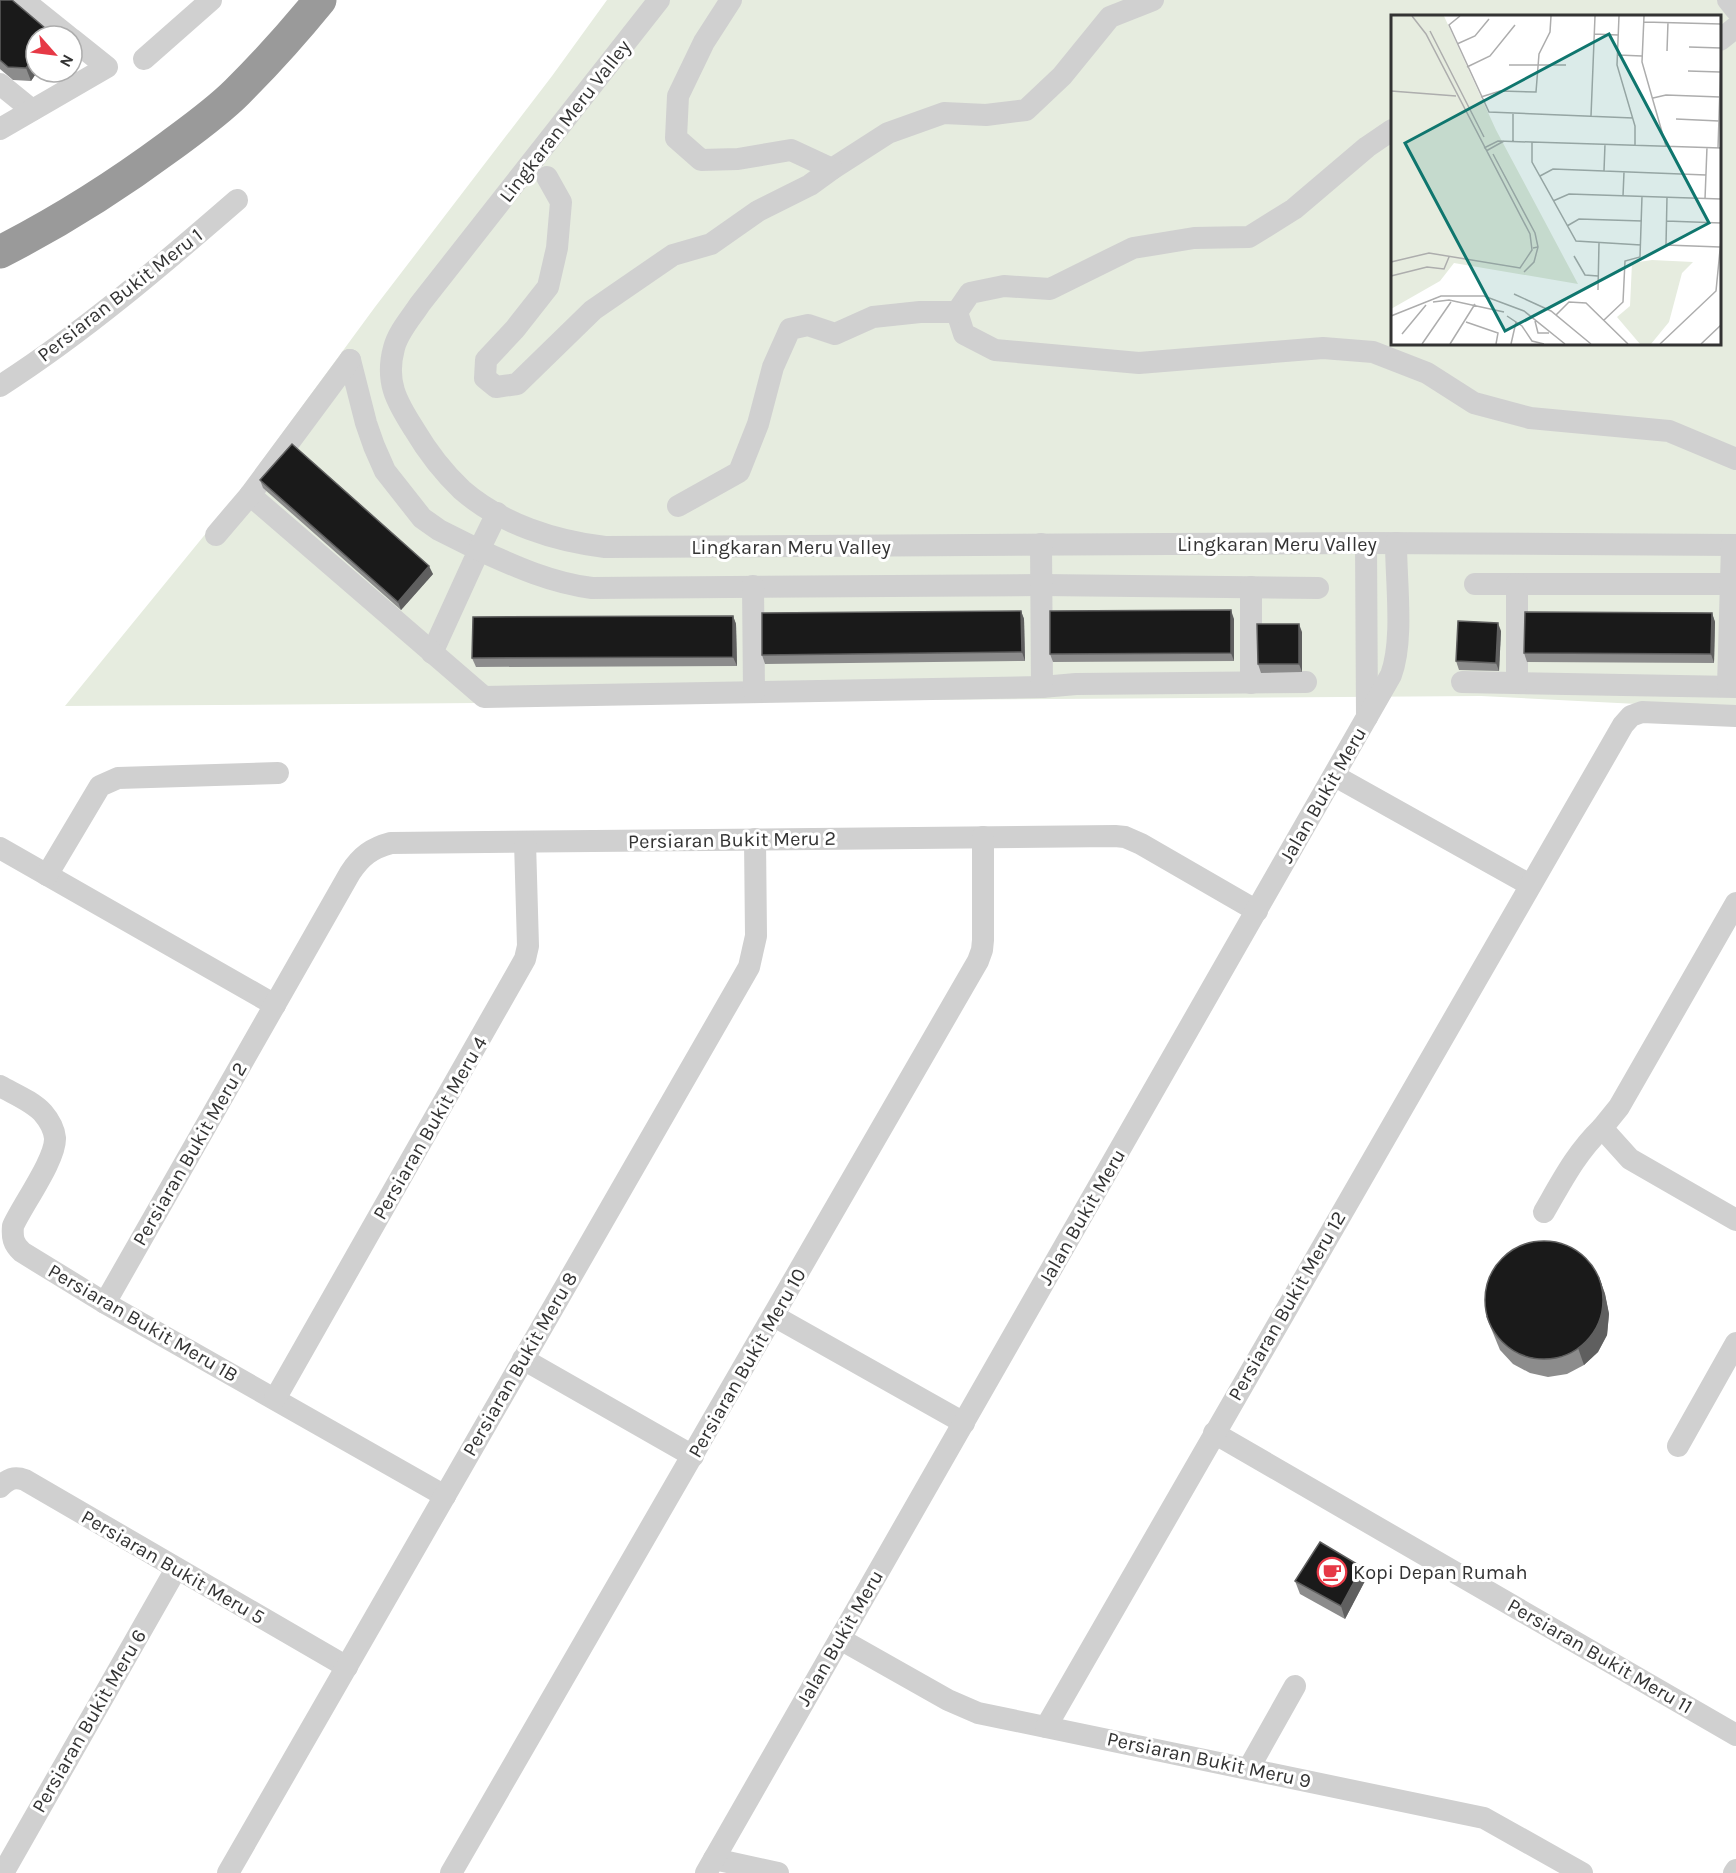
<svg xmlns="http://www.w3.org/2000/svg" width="1736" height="1873" font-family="Karla,sans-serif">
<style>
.green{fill:#e6ecdf;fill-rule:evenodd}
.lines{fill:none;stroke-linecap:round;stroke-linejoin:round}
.minor{stroke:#d0d0d0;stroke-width:22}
.highway{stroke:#9a9a9a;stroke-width:33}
.wall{fill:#8c8c8c}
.shaded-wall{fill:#5f5f5f}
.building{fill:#1a1a1a;stroke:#5f5f5f;stroke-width:1.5}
.labels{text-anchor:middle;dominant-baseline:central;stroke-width:6;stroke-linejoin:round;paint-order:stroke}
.street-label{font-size:20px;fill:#333;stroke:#fff}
.poi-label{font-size:20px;fill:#333;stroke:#fff;text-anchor:start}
.inset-road{fill:none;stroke:#adadad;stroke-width:1.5}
.view{fill:#0f766e;fill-opacity:0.15;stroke:#0f766e;stroke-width:3}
.inset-edge{fill:none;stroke:#333;stroke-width:3}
</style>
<rect width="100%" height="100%" fill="#fff"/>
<path class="green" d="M 607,0 L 1736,0 L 1736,709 L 1481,696 L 65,706 L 234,499 L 375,307 L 552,76 ZM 1392,16 L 1720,16 L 1720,344 L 1392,344 Z"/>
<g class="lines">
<g class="minor">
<path d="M 23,0 L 68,36"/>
<path d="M 659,0 L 420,304 C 411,318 398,332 394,348 C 385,381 396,401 414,429 C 427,451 443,472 462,490 C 501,524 555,541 605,547 L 1366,543 L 1736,545"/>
<path d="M 1728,0 L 1736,10"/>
<path d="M 1720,40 L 1736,27"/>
<path d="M 144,59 L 211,0"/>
<path d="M 0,84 L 32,110"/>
<path d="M 0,129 L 107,67 L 72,39"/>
<path d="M 1392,130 L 1367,147 L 1294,209 L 1249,237 L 1194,238 L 1133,248 L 1050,289 L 1004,286 L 970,293 L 957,312 L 964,334 L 995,350 L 1139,363 L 1323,348 L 1373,352 L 1427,373 L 1474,403 L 1530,418 L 1669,431 L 1736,459"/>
<path d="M 832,169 L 888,133 L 944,113 L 986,115 L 1026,110 L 1062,76 L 1110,17 L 1153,0"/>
<path d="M 547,177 L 561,202 L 557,248 L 548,287 L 515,329 L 486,360 L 485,378 L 496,387 L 517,384 L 593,310 L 673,255 L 711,244 L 758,211 L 810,185 L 832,169 L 791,150 L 738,159 L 701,160 L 676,138 L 678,96 L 704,42 L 731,0"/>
<path d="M 350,360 L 366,423 L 374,446 L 385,471 L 422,518 L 439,530 L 479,550 L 432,653"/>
<path d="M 0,386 C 84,332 161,266 237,200"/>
<path d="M 250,495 L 484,697 L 1042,687 L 1076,684 L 1306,682"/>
<path d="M 678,506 L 739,472 L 758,424 L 773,367 L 790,329 L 808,325 L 835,334 L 873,317 L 920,312 L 957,312"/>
<path d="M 497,513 L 479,550 C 516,567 552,583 592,588 L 1041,585 L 1318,588"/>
<path d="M 216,535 L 250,495 L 350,360"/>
<path d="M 1366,543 L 1367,717"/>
<path d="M 1041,544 L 1042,687"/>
<path d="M 1475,584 L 1736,584"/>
<path d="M 753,586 L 754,692"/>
<path d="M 1251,587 L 1251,683"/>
<path d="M 1462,682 L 1736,687"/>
<path d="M 1517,683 L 1517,584"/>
<path d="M 1728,686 L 1732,545"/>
<path d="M 1335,776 L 1530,885"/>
<path d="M 0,848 L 275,1005"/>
<path d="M 47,875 L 100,786 L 118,778 L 278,773"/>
<path d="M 1736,903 L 1619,1107 L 1602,1128 L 1630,1159 L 1736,1220"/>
<path d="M 0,1086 C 14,1094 32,1101 43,1113 C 49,1120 54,1129 55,1138 C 56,1159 23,1204 13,1226 C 12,1237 13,1244 22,1252 L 105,1303 L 445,1496"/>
<path d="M 1544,1212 C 1562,1181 1576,1153 1602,1128"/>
<path d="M 105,1303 L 350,873 C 361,856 372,848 391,843 L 1115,836 L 1125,837 L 1141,844 L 1257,911"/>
<path d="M 774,1316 L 964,1423"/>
<path d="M 523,1359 L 693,1456"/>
<path d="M 275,1399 L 525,959 L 528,946 L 525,842"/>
<path d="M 1214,1433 L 1736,1735"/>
<path d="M 1678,1446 L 1736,1343"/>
<path d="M 0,1487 C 8,1479 14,1476 25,1480 L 347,1667"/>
<path d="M 840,1639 L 948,1700 L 978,1713 L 1484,1818 L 1582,1873"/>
<path d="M 1046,1727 L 1623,725 L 1631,716 L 1642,712 L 1736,716"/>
<path d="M 1249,1768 L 1295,1686"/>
<path d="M 714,1859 L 778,1873"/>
<path d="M 3,1873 L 176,1569"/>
<path d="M 228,1873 L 741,981 L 749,967 L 756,936 L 755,839"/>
<path d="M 451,1873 L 978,961 L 982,950 L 983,940 L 983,837"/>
<path d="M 706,1873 L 1391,675 C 1404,640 1396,582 1396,543"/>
<path d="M 1734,1873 L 1736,1870"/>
</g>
<path class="highway" d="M 0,252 C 59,222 116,186 170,146 C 193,129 217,112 237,92 C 266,63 294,32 320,0"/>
</g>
<g class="wall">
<path d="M 0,0 L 36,72 L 37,72 L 31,81 L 13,80 L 0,69 Z"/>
<path d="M 260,480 L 433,574 L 401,610 L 263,488 Z"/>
<path d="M 1021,611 L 1024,619 L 1025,661 L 765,664 L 762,655 Z"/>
<path d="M 1712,613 L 1715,622 L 1714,663 L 1527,662 L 1524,653 Z"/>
<path d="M 733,616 L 736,624 L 737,666 L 476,667 L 472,658 Z"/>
<path d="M 1234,619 L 1234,661 L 1053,662 L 1050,654 Z"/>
<path d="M 1501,631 L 1499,671 L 1459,670 L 1456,661 Z"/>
<path d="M 1302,632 L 1302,672 L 1261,673 L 1258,664 Z"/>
<path d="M 1599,1277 L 1605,1294 L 1609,1314 L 1607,1335 L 1598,1352 L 1584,1365 L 1567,1374 L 1548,1377 L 1530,1373 L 1513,1364 L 1500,1350 L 1486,1316 Z"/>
<path d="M 1362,1567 L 1366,1579 L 1345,1619 L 1300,1594 L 1295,1581 Z"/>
</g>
<g class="shaded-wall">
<path d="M 36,55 L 36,72 L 37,72 L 31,81 L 26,68 Z"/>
<path d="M 429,566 L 433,574 L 401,610 L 398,602 Z"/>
<path d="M 1231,610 L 1234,619 L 1234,661 L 1231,653 Z"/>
<path d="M 1021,611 L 1024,619 L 1025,661 L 1022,652 Z"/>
<path d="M 1712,613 L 1715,622 L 1714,663 L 1711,654 Z"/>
<path d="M 733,616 L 736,624 L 737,666 L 733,657 Z"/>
<path d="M 1498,623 L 1501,631 L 1499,671 L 1496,663 Z"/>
<path d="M 1299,624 L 1302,632 L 1302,672 L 1299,664 Z"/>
<path d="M 1599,1277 L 1605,1294 L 1609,1314 L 1607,1335 L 1598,1352 L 1584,1365 L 1578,1348 Z"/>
<path d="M 1362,1567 L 1366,1579 L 1345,1619 L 1341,1606 Z"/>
</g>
<g class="building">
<path d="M 0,0 L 12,0 L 52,34 L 51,36 L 36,36 L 36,55 L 26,68 L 8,67 L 0,60 Z"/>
<path d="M 292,444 L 429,566 L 398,602 L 260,480 Z"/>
<path d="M 1231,610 L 1231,653 L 1050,654 L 1050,611 Z"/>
<path d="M 1021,611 L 1022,652 L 762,655 L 762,613 Z"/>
<path d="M 1525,612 L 1712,613 L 1711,654 L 1524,653 Z"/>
<path d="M 733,616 L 733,657 L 472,658 L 473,617 Z"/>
<path d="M 1458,621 L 1498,623 L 1496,663 L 1456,661 Z"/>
<path d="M 1257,624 L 1299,624 L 1299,664 L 1258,664 Z"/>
<circle cx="1544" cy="1300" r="59"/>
<path d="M 1320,1542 L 1362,1567 L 1341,1606 L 1295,1581 Z"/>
</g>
<defs>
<g id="cafe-ring" transform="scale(1.5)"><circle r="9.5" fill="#fff" stroke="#e63946" stroke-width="1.5"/><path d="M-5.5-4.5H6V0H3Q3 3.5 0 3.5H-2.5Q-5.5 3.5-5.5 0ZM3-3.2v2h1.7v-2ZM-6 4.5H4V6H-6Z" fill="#e63946"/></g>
</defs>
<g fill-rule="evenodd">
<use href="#cafe-ring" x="1332" y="1572"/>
</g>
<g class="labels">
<g class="street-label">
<text transform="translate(565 121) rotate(-52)">Lingkaran Meru Valley</text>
<text transform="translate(120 295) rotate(-38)">Persiaran Bukit Meru 1</text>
<text x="1277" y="544">Lingkaran Meru Valley</text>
<text x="791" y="547">Lingkaran Meru Valley</text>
<text transform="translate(1323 795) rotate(-60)">Jalan Bukit Meru</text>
<text transform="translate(732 840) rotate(-1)">Persiaran Bukit Meru 2</text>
<text transform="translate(430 1128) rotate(-60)">Persiaran Bukit Meru 4</text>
<text transform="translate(190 1154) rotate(-60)">Persiaran Bukit Meru 2</text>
<text transform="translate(1082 1217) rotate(-60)">Jalan Bukit Meru</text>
<text transform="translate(1287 1306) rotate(-60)">Persiaran Bukit Meru 12</text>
<text transform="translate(143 1323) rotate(30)">Persiaran Bukit Meru 1B</text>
<text transform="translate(747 1363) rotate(-60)">Persiaran Bukit Meru 10</text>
<text transform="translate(520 1364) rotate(-60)">Persiaran Bukit Meru 8</text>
<text transform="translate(173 1567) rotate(30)">Persiaran Bukit Meru 5</text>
<text transform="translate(840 1638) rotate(-60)">Jalan Bukit Meru</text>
<text transform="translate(1600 1656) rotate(30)">Persiaran Bukit Meru 11</text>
<text transform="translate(89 1721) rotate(-60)">Persiaran Bukit Meru 6</text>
<text transform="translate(1209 1760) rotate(12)">Persiaran Bukit Meru 9</text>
</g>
<g class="poi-label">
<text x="1353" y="1572">Kopi Depan Rumah</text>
</g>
</g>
<g transform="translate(1391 15)">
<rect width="330" height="330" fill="#fff"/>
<path d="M 0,1 L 53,1 L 105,115 L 187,269 L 63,248 L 49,266 L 0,294 Z" fill="#e6ecdf"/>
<path d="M 261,245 L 302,247 L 291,258 L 278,307 L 260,329 L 249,329 L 226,302 L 239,291 L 241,248 Z" fill="#e6ecdf"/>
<path class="inset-road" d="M 69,1 L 58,10 L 98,97 L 242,103M 228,1 L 226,50 L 244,111 L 244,130M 253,1 L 251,47 L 275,131M 253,7 L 330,9M 39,16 L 93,122M 203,19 L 227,20M 66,29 L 84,21 L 98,4M 298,32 L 330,33M 276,36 L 277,7M 227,40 L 251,41M 118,50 L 175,50M 76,52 L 99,41 L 124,10M 297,56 L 329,57M 0,76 L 65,81M 90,82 L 109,76 L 145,77 L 148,39 L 159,17 L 160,1M 262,83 L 275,80 L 329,82M 200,101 L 204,1M 285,104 L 328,106M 122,126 L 122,99M 141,127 L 141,147 L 185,226 L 250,230M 93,133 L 107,126 L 330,133M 327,133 L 330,43M 95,136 L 113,126M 102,139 L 144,218 L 147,232 L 142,233M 213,156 L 214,129M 149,161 L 162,154 L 315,160M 232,181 L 233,157M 276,182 L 275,230 L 329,232M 314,184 L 316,132M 162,186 L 178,179 L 330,184M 275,206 L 330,208M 176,211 L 188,204 L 251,206M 183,241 L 194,260 L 207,261M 0,247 L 38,238 L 129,253 L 141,235 L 139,219 L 35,19 L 21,1M 133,257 L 143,247 L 147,232M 0,261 L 36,252 L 53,254 L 58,242M 207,275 L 208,228M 123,279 L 160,296 L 200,329M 42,287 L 58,285 L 113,297M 165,300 L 178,287 L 195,288 L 237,329M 0,301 L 50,281 L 93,281 L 133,296 L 174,329M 116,301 L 131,311 L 141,326 L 153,329M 213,305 L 232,287 L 234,246 L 249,242 L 251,181M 144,306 L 147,318 L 158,318M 75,307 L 107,318 L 105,329M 11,319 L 35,290M 31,329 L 60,287M 59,329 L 84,289M 120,329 L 125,307M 269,329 L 325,276 L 330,225M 310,329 L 330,310"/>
<path class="view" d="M 218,19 L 318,208 L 114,316 L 14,128 Z"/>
<rect width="330" height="330" class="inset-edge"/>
</g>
<g transform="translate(54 54) rotate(118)"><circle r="28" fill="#ffffff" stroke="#adadad" stroke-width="1.5"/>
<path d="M0-4.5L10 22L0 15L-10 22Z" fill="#e63946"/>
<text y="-9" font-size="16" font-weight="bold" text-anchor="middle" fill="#333333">N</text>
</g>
</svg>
